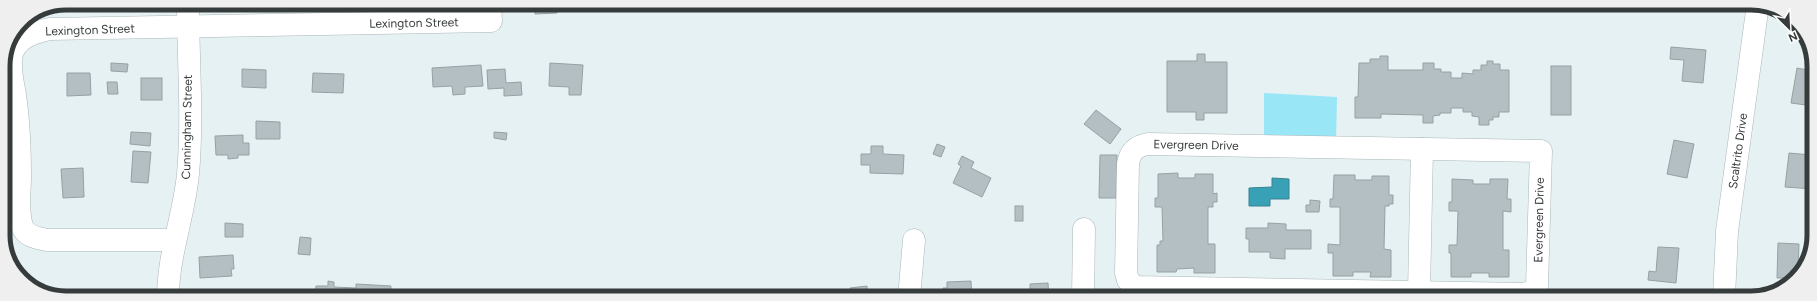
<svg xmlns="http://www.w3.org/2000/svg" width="1817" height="301" font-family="Figtree,sans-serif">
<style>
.green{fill:#99e6f7}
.water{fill:#39a1b5;stroke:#388291}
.building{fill:#b3bfc2;stroke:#95a1a3}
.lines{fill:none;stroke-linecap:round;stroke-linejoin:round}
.minor-casing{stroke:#aab6b8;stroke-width:23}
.minor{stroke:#fff;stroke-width:22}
.labels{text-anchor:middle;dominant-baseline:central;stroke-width:3;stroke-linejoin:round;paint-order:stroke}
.street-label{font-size:12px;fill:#363b3c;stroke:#fff}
.rim{fill:none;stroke:#363b3c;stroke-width:5}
</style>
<rect width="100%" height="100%" fill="#e5f1f3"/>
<path class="green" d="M 1264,93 L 1337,97 L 1336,140 L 1264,141 Z"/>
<path class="water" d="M 1272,178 L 1289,179 L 1289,199 L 1270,199 L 1270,206 L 1249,206 L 1249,188 L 1272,187 Z"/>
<g class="building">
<path d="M 535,3 L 557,3 L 557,13 L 535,14 Z"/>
<path d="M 1671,47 L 1706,50 L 1703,83 L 1682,81 L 1684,60 L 1670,59 Z"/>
<path d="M 1197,54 L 1205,54 L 1205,62 L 1227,62 L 1227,113 L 1204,113 L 1204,120 L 1196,120 L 1196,112 L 1167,112 L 1167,61 L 1197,61 Z"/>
<path d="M 1380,56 L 1388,56 L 1388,70 L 1423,70 L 1423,63 L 1434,63 L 1434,69 L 1441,69 L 1441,72 L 1451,72 L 1451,78 L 1462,78 L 1462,73 L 1473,74 L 1473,70 L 1481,70 L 1481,65 L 1487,65 L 1487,61 L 1493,61 L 1493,64 L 1500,64 L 1500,70 L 1509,70 L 1509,112 L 1499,112 L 1499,117 L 1493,117 L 1493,120 L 1489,120 L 1489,125 L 1479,125 L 1479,117 L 1472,116 L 1472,112 L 1463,112 L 1463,108 L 1451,108 L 1451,113 L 1440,113 L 1440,115 L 1433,116 L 1433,123 L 1423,123 L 1423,115 L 1381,114 L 1381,118 L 1355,118 L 1355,97 L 1358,97 L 1359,63 L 1370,63 L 1370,59 L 1380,59 Z"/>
<path d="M 111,63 L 128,64 L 127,72 L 111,71 Z"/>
<path d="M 550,63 L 583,65 L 581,95 L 569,95 L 569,87 L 549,86 Z"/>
<path d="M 481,65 L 483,86 L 465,87 L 465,94 L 453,95 L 452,86 L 433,87 L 432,68 Z"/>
<rect x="1551" y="66" width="20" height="49"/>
<path d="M 1797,68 L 1813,71 L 1813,106 L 1791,103 Z"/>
<path d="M 242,69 L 266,70 L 266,88 L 242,87 Z"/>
<path d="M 505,69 L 506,83 L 521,82 L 522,95 L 504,96 L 504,88 L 488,89 L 487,70 Z"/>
<path d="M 67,73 L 90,73 L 91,95 L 67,96 Z"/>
<path d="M 313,73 L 344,74 L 343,93 L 312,92 Z"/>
<rect x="141" y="78" width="21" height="22"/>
<path d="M 107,82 L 117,82 L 118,94 L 108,94 Z"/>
<path d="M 1096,110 L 1121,129 L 1110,144 L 1084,124 Z"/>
<path d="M 256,121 L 280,122 L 280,139 L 256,139 Z"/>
<path d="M 131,132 L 151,133 L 150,146 L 130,144 Z"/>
<path d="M 494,132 L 507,133 L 506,140 L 494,138 Z"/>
<path d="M 243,135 L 243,143 L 249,143 L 249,155 L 238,155 L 238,158 L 228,159 L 228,155 L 216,155 L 215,136 Z"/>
<path d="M 1674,140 L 1694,144 L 1687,178 L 1667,174 Z"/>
<path d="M 937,144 L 945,147 L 941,157 L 933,154 Z"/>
<path d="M 871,146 L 883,146 L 883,154 L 904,155 L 903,174 L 870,173 L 870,165 L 861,165 L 861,154 L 871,154 Z"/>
<path d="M 133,151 L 151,152 L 148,183 L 131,182 Z"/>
<path d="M 1789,153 L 1811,155 L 1809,176 L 1813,177 L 1813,189 L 1785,187 Z"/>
<path d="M 1100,155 L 1117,155 L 1116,198 L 1099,198 Z"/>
<path d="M 962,156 L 974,162 L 971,168 L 991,178 L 982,197 L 953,183 L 961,166 L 958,164 Z"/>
<path d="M 83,168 L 84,197 L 63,198 L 61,169 Z"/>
<path d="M 1178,173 L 1178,178 L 1195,178 L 1195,174 L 1213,174 L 1213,194 L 1217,193 L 1217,202 L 1213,202 L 1213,207 L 1208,207 L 1208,244 L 1215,244 L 1215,273 L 1194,273 L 1194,268 L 1177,269 L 1176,272 L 1157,272 L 1157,245 L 1160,245 L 1160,241 L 1163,241 L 1162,207 L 1155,207 L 1155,198 L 1158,198 L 1158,174 Z"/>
<path d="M 1334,175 L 1355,175 L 1355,180 L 1372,180 L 1372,176 L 1389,176 L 1389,195 L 1393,195 L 1393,204 L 1389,204 L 1389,206 L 1385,206 L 1384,249 L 1391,250 L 1391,277 L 1370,277 L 1371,272 L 1353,272 L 1353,276 L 1333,276 L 1333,253 L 1328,253 L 1328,244 L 1340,245 L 1340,207 L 1330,207 L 1330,199 L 1333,199 Z"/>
<path d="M 1452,179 L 1473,180 L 1473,184 L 1490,184 L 1490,179 L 1508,179 L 1507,199 L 1511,199 L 1511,212 L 1503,211 L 1503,250 L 1509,250 L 1509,277 L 1489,277 L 1489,273 L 1471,273 L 1471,277 L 1451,277 L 1451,253 L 1449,253 L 1449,245 L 1457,245 L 1458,211 L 1449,211 L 1449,202 L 1452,202 Z"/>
<path d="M 1310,200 L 1320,201 L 1319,212 L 1306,212 L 1306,205 L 1310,205 Z"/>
<rect x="1015" y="206" width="8" height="15"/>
<path d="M 225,223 L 243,224 L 243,237 L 225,237 Z"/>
<path d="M 1268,223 L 1286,224 L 1286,230 L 1311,230 L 1311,249 L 1285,249 L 1285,259 L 1270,258 L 1270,252 L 1249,252 L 1249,239 L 1246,239 L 1246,228 L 1268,228 Z"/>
<path d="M 300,237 L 311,238 L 310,255 L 298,254 Z"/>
<path d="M 1778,243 L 1799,244 L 1798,272 L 1795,278 L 1777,278 Z"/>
<path d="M 1658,247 L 1679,248 L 1676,283 L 1648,280 L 1649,271 L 1656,272 Z"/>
<path d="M 233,255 L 234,269 L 231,269 L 232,276 L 200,278 L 199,257 Z"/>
<path d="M 328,281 L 334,282 L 334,287 L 356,288 L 356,284 L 391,286 L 390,298 L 315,298 L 316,286 L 328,286 Z"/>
<path d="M 971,281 L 972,298 L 943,298 L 943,288 L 947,288 L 947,282 Z"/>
<path d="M 1048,283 L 1049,298 L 1030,298 L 1030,284 Z"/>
<path d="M 867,286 L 868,298 L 851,298 L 850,288 Z"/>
</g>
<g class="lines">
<g class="minor-casing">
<g id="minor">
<path d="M 1148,144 L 1541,151 L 1537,286 L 1534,291 L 1523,294 L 1135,287 L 1128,280 L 1126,273 L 1128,164 C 1130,151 1136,146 1148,144 Z"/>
<path d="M 175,240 L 47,240 C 37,238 25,236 22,226 C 17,211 20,192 20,177 C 20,150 19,122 15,95 C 13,82 7,61 14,49 C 21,36 36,32 50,29 L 491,21 L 490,3"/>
<path d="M 1419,292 L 1422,149"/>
<path d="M 168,297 C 168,255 184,216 188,174 C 193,119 188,59 188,3"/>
<path d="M 909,298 L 914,240"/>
<path d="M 1083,298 L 1084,229"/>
<path d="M 1724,298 L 1727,231 L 1758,4"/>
</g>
</g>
<use href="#minor" class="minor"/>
</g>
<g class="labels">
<g class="street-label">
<text transform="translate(414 23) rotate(-1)">Lexington Street</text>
<text transform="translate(90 30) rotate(-2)">Lexington Street</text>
<text transform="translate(187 127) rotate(-89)">Cunningham Street</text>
<text transform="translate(1196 145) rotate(1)">Evergreen Drive</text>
<text transform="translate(1738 151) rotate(-82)">Scaltrito Drive</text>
<text transform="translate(1539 220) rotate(-89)">Evergreen Drive</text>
</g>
</g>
<path d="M0 0H1817V301H0ZM66 10H1751A56 56 0 0 1 1807 66V235A56 56 0 0 1 1751 291H66A56 56 0 0 1 10 235V66A56 56 0 0 1 66 10Z" fill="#efefef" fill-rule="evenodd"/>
<path class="rim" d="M66 10H1751A56 56 0 0 1 1807 66V235A56 56 0 0 1 1751 291H66A56 56 0 0 1 10 235V66A56 56 0 0 1 66 10Z"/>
<g transform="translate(1789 28) rotate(156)" stroke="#ffffff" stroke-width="3" paint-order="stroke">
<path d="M0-3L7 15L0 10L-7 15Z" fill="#363b3c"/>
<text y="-6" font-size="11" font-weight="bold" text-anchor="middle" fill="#363b3c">N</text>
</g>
</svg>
